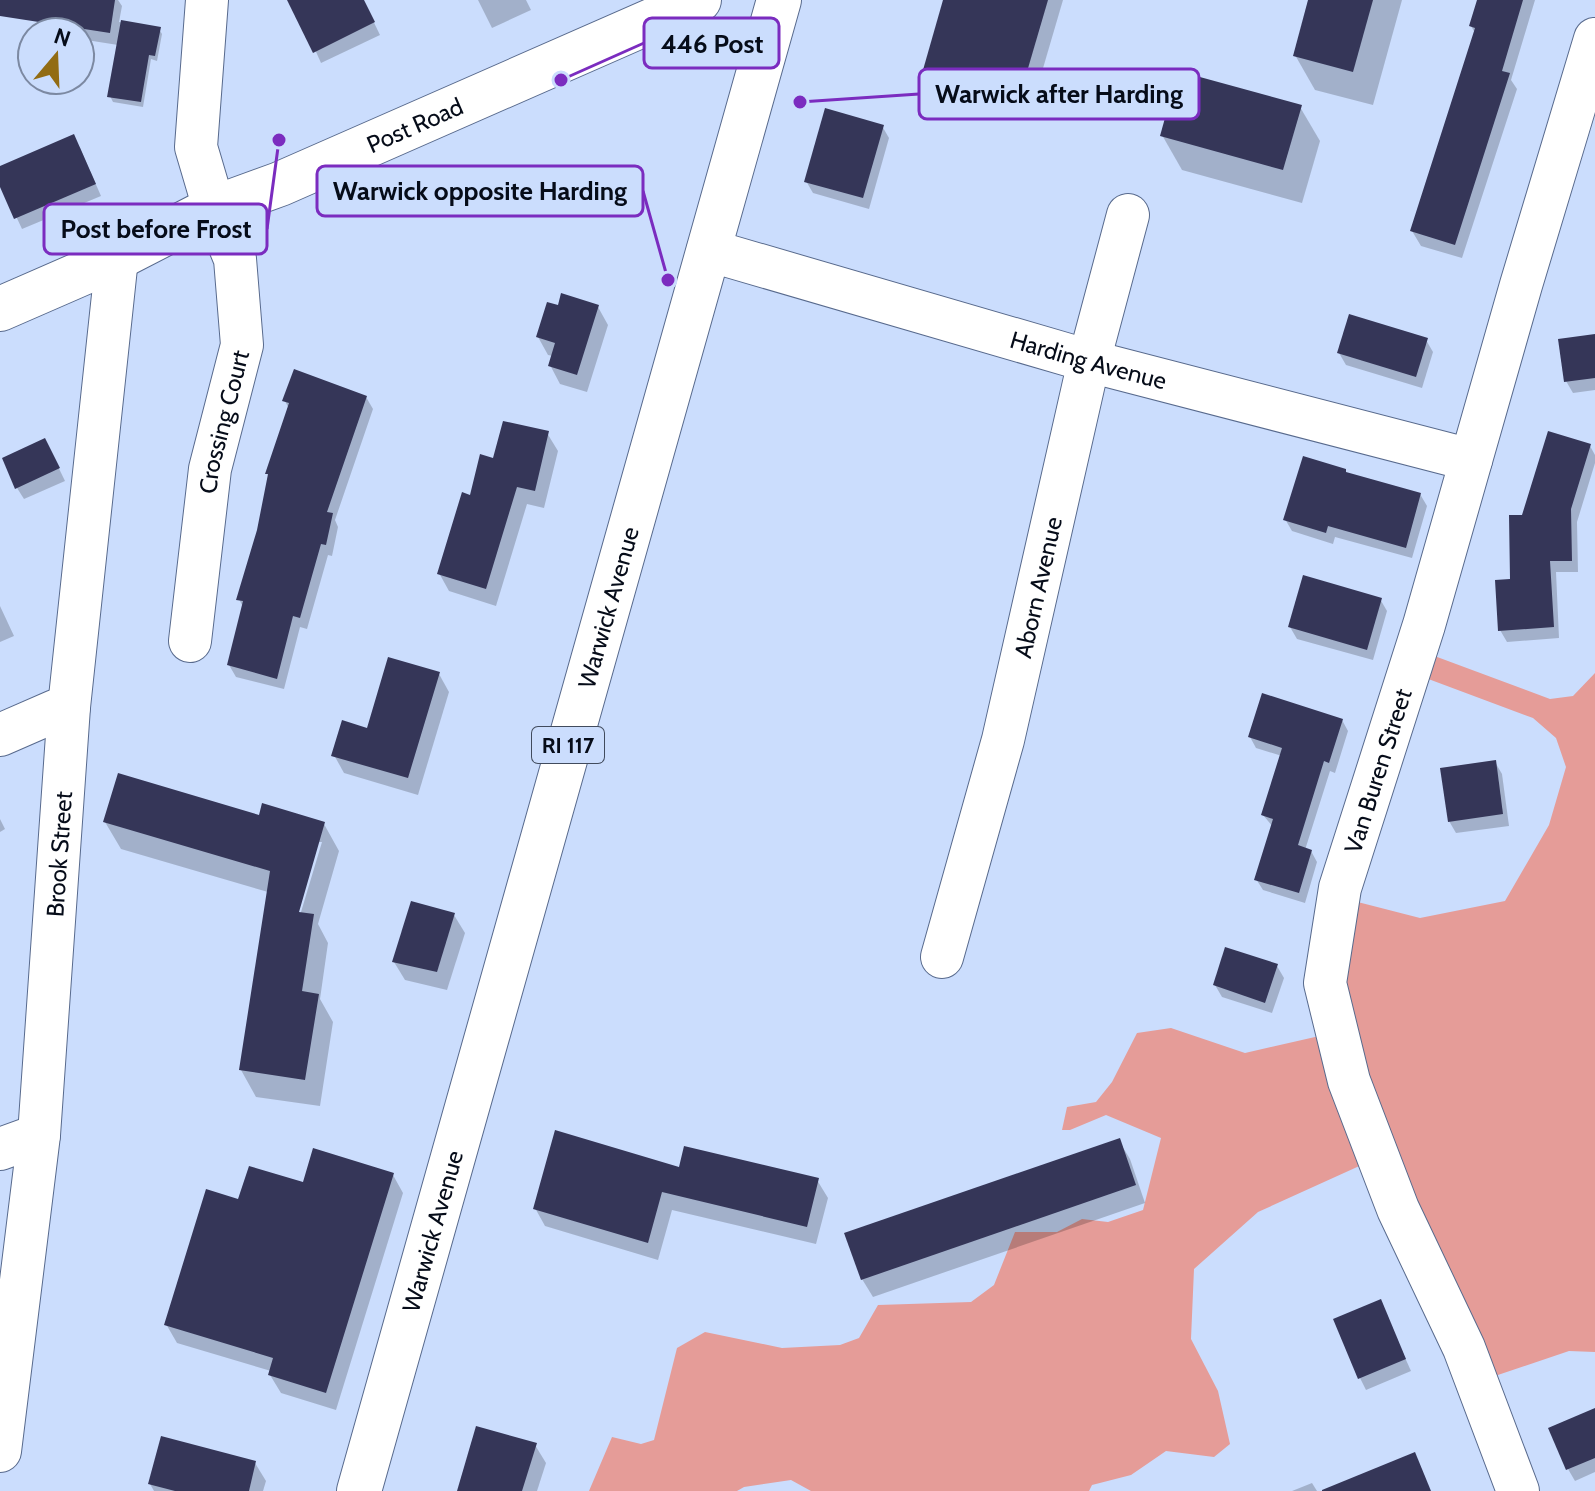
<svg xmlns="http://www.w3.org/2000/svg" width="1595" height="1491" font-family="Cabin,sans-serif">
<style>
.green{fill:#e59c98}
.shadow{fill:#0003;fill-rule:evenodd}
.building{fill:#353658}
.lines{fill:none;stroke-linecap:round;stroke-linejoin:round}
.street-casing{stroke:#586a8d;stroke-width:44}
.primary-casing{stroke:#586a8d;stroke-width:46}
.street{stroke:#fff;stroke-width:42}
.primary{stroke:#fff;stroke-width:44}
.labels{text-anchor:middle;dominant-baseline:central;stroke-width:8;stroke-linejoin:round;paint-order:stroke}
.shield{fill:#cbddfd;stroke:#414b5d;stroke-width:2}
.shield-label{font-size:22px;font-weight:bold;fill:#060c19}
.street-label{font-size:24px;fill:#060c19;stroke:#cbddfd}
.leader{fill:none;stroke:#7b2cbf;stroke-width:3}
.callout-dot{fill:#7b2cbf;stroke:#cbddfd;stroke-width:3}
.callout{fill:#cbddfd;stroke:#7b2cbf;stroke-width:3}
.callout-label{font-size:26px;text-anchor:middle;font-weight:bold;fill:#060c19}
</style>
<rect width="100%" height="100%" fill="#cbddfd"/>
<path class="green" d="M 1421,651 L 1550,699 L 1573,696 L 1595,673 L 1595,1352 L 1569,1351 L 1486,1379 L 1377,1158 L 1258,1212 L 1194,1269 L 1191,1339 L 1218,1391 L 1230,1444 L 1214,1457 L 1166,1451 L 1131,1475 L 1092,1485 L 1089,1491 L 811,1491 L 791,1480 L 744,1487 L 737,1491 L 589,1491 L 612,1437 L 641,1444 L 654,1440 L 677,1348 L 705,1332 L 782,1348 L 840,1345 L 859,1338 L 878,1305 L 971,1302 L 994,1285 L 1015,1232 L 1057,1232 L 1082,1219 L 1108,1222 L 1143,1210 L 1161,1138 L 1106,1115 L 1070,1130 L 1062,1130 L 1067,1107 L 1096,1102 L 1112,1082 L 1137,1033 L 1171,1028 L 1245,1053 L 1337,1032 L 1346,899 L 1420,918 L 1505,901 L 1549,825 L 1566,767 L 1556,738 L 1533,718 L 1415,674 Z"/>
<g class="shadow">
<path d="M 47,0 L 118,0 L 122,6 L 119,22 L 159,29 L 162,34 L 157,61 L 151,59 L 143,107 L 113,102 L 110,96 L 118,45 L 80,39 L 80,32 L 49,32 L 43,22 Z"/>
<path d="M 293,0 L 363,0 L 380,35 L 321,63 Z"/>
<path d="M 478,0 L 526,0 L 531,10 L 492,28 Z"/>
<path d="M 946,0 L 1063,0 L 1029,116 L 935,88 L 925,70 Z"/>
<path d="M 1310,0 L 1402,0 L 1373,105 L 1315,90 L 1295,55 Z"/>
<path d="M 1479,0 L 1535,0 L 1511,80 L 1517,89 L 1462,258 L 1421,246 L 1412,231 L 1475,33 L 1471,26 Z"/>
<path d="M 1300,107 L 1320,141 L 1302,203 L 1182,170 L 1162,135 Z"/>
<path d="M 882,126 L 889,138 L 869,209 L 813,193 L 806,181 Z"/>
<path d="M 80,148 L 101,196 L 22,229 L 0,182 L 0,168 Z"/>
<path d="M 598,307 L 608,325 L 587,392 L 560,384 L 550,365 L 553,356 L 548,355 L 538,337 Z"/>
<path d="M 1595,336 L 1595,390 L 1573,393 L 1566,381 Z"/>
<path d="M 1426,340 L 1433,352 L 1422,388 L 1346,365 L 1339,353 Z"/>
<path d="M 366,397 L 373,409 L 335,520 L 338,527 L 332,556 L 328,555 L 307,629 L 300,627 L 284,689 L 236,677 L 229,665 L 243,607 L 239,599 L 259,530 L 269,477 L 267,473 L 289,409 L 285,401 Z"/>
<path d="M 547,433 L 558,451 L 544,508 L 527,504 L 496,606 L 449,591 L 439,573 L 471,498 L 495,460 Z"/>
<path d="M 1590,446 L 1595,455 L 1595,463 L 1577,522 L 1578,572 L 1556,572 L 1559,638 L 1507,642 L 1500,630 L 1523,517 Z"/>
<path d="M 51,452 L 65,481 L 24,499 L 17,488 Z"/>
<path d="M 1347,474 L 1420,494 L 1427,506 L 1412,558 L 1335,537 L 1333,544 L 1292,531 L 1285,519 Z"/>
<path d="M 1380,599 L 1387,611 L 1373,660 L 1297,639 L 1290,627 Z"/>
<path d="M 0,606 L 14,636 L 0,642 Z"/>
<path d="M 439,674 L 449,692 L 418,795 L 344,773 L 334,755 Z"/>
<path d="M 1342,720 L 1348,731 L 1335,773 L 1330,771 L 1305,850 L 1311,851 L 1317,862 L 1305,903 L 1263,890 L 1256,879 L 1273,827 L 1263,815 L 1282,756 L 1256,748 L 1250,737 Z"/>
<path d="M 1495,762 L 1502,774 L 1509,826 L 1456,833 L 1449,821 Z"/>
<path d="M 260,817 L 324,824 L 339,851 L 318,924 L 328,943 L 320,999 L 333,1022 L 320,1106 L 256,1097 L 241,1070 L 268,892 L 121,849 L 105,822 ZM 317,842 L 322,842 L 298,922 L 294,921 Z"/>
<path d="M 0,819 L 5,829 L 0,832 Z"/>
<path d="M 454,915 L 465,933 L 447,990 L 405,980 L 394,962 Z"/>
<path d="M 1277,966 L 1284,978 L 1272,1013 L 1222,997 L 1215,985 Z"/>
<path d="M 1119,1141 L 1130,1159 L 1145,1203 L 873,1297 L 862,1279 Z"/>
<path d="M 681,1169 L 817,1180 L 828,1198 L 816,1244 L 672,1210 L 658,1260 L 545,1226 L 535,1208 Z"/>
<path d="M 393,1175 L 403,1193 L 336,1410 L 281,1393 L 270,1375 L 271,1371 L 177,1343 L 166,1324 L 240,1201 L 304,1184 Z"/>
<path d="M 1380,1302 L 1411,1371 L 1366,1390 L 1360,1378 Z"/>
<path d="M 1595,1410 L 1595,1472 L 1575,1481 L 1568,1469 Z"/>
<path d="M 535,1445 L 546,1463 L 537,1491 L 459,1491 Z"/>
<path d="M 255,1463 L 266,1481 L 263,1491 L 154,1491 L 150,1484 Z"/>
<path d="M 1312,1483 L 1317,1491 L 1292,1491 Z"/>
</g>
<g class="building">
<path d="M 0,0 L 115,0 L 110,33 L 0,16 Z"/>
<path d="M 287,0 L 364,0 L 375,22 L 313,53 Z"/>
<path d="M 943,0 L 1048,0 L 1019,99 L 923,70 Z"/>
<path d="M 1308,0 L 1373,0 L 1353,72 L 1293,56 Z"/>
<path d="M 1477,0 L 1523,0 L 1502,71 L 1510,73 L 1455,245 L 1410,231 L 1475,28 L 1469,26 Z"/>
<path d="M 121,20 L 161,27 L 155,56 L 149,55 L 141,102 L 107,97 Z"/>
<path d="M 1178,71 L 1302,105 L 1283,170 L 1160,136 Z"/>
<path d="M 825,108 L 884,125 L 863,198 L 804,182 Z"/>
<path d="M 74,134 L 96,184 L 14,219 L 0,187 L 0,166 Z"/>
<path d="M 561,293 L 599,305 L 577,375 L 548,366 L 555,343 L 536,337 L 547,302 L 558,305 Z"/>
<path d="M 1349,314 L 1428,338 L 1416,377 L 1337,353 Z"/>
<path d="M 1595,334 L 1595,378 L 1564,382 L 1558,339 Z"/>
<path d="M 294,369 L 367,396 L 327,512 L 333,513 L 326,545 L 321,544 L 300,618 L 293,616 L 277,679 L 227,665 L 243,601 L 236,600 L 257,530 L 268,474 L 265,474 L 289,403 L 282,401 Z"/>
<path d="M 503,421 L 549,431 L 535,491 L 517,487 L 486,589 L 437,574 L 462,492 L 470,495 L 480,454 L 493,458 Z"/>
<path d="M 1548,431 L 1591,444 L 1571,509 L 1572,561 L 1550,561 L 1554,627 L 1498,631 L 1495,580 L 1510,579 L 1509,515 L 1522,515 Z"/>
<path d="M 45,438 L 60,468 L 15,489 L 2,458 Z"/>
<path d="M 1303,456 L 1346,469 L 1346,472 L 1421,493 L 1406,548 L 1328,526 L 1326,533 L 1283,520 Z"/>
<path d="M 1303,575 L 1382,598 L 1367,650 L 1288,627 Z"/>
<path d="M 388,657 L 440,672 L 408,778 L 331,756 L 342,720 L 367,728 Z"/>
<path d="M 1262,693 L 1343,719 L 1329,763 L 1324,761 L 1298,845 L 1312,850 L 1299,893 L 1254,880 L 1273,819 L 1261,815 L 1282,748 L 1248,737 Z"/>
<path d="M 1496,760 L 1503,814 L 1448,822 L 1440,768 Z"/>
<path d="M 118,773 L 259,815 L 262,803 L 325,822 L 299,912 L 314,914 L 302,991 L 319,994 L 305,1080 L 239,1070 L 270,871 L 103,822 Z"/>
<path d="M 411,901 L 455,913 L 437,972 L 392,962 Z"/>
<path d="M 1225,947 L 1278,964 L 1265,1003 L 1213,985 Z"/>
<path d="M 555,1130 L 679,1167 L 684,1146 L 819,1178 L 807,1227 L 662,1192 L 648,1243 L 533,1209 Z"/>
<path d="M 1120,1138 L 1136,1185 L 861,1280 L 844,1233 Z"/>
<path d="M 313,1148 L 394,1173 L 326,1393 L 268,1375 L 273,1358 L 164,1325 L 206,1189 L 238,1199 L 249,1166 L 303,1182 Z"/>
<path d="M 1381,1299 L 1406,1359 L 1358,1379 L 1333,1319 Z"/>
<path d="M 1595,1408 L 1595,1458 L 1566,1470 L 1548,1428 Z"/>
<path d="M 476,1426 L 537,1443 L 522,1491 L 457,1491 Z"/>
<path d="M 161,1436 L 256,1461 L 249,1491 L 175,1491 L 148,1484 Z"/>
<path d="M 1415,1452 L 1431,1491 L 1322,1491 L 1322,1490 Z"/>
</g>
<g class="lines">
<g class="street-casing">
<g id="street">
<path id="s1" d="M 708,250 L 1089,361 L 1471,460"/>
<path id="s2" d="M 190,641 L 210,469 L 242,345 L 235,259 L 214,208 L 196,147 L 207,0"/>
<path d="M 0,735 L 55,711 L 69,707"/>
<path id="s3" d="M 942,957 L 1003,740 L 1089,361 L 1128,215"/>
<path d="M 0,1149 L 39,1135"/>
<path id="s4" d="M 0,1451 L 39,1135 L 69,707 L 117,258"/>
<path id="s5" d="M 1518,1491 L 1464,1348 L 1398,1209 L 1349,1081 L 1325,983 L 1340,888 L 1424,625 L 1521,285 L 1595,39"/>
</g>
</g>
<g class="primary-casing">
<g id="primary">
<path id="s6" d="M 0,309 L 117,258 L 214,208 L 280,184 L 699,0"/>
<path id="s7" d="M 359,1491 L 779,0"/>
</g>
</g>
<use href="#street" class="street"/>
<use href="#primary" class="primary"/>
</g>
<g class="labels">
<rect class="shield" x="532" y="727" width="72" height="36" rx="6"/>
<g class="shield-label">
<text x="568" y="745">RI 117</text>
</g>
<g class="street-label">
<text stroke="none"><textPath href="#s6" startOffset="454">Post Road</textPath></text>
<text stroke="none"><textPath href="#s1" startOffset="396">Harding Avenue</textPath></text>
<text stroke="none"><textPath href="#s2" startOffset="222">Crossing Court</textPath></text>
<text stroke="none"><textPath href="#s3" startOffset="382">Aborn Avenue</textPath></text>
<text stroke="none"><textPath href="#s7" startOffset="918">Warwick Avenue</textPath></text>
<text stroke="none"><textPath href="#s5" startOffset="764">Van Buren Street</textPath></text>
<text stroke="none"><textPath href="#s4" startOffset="600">Brook Street</textPath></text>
<text stroke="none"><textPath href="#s7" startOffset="270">Warwick Avenue</textPath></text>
</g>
</g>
<path class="leader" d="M561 80L644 43M800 102L919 94M668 280L643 191M279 140L267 229"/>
<g class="callout-dot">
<circle cx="561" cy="80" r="8"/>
<circle cx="800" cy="102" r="8"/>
<circle cx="668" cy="280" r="8"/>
<circle cx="279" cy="140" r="8"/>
</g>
<g class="callout">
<rect x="644" y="18" width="135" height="50" rx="8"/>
<rect x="919" y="69" width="280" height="50" rx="8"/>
<rect x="317" y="166" width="326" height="50" rx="8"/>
<rect x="44" y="204" width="223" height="50" rx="8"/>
</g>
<g class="callout-label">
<text x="712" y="53">446 Post</text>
<text x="1059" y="103">Warwick after Harding</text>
<text x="480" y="200">Warwick opposite Harding</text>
<text x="156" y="238">Post before Frost</text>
</g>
<g transform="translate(56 56) rotate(19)"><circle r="38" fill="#cbddfd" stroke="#7c89a2" stroke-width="2"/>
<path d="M0-6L14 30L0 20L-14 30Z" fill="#926c13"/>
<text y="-12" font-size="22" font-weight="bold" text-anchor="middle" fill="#060c19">N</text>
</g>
</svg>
